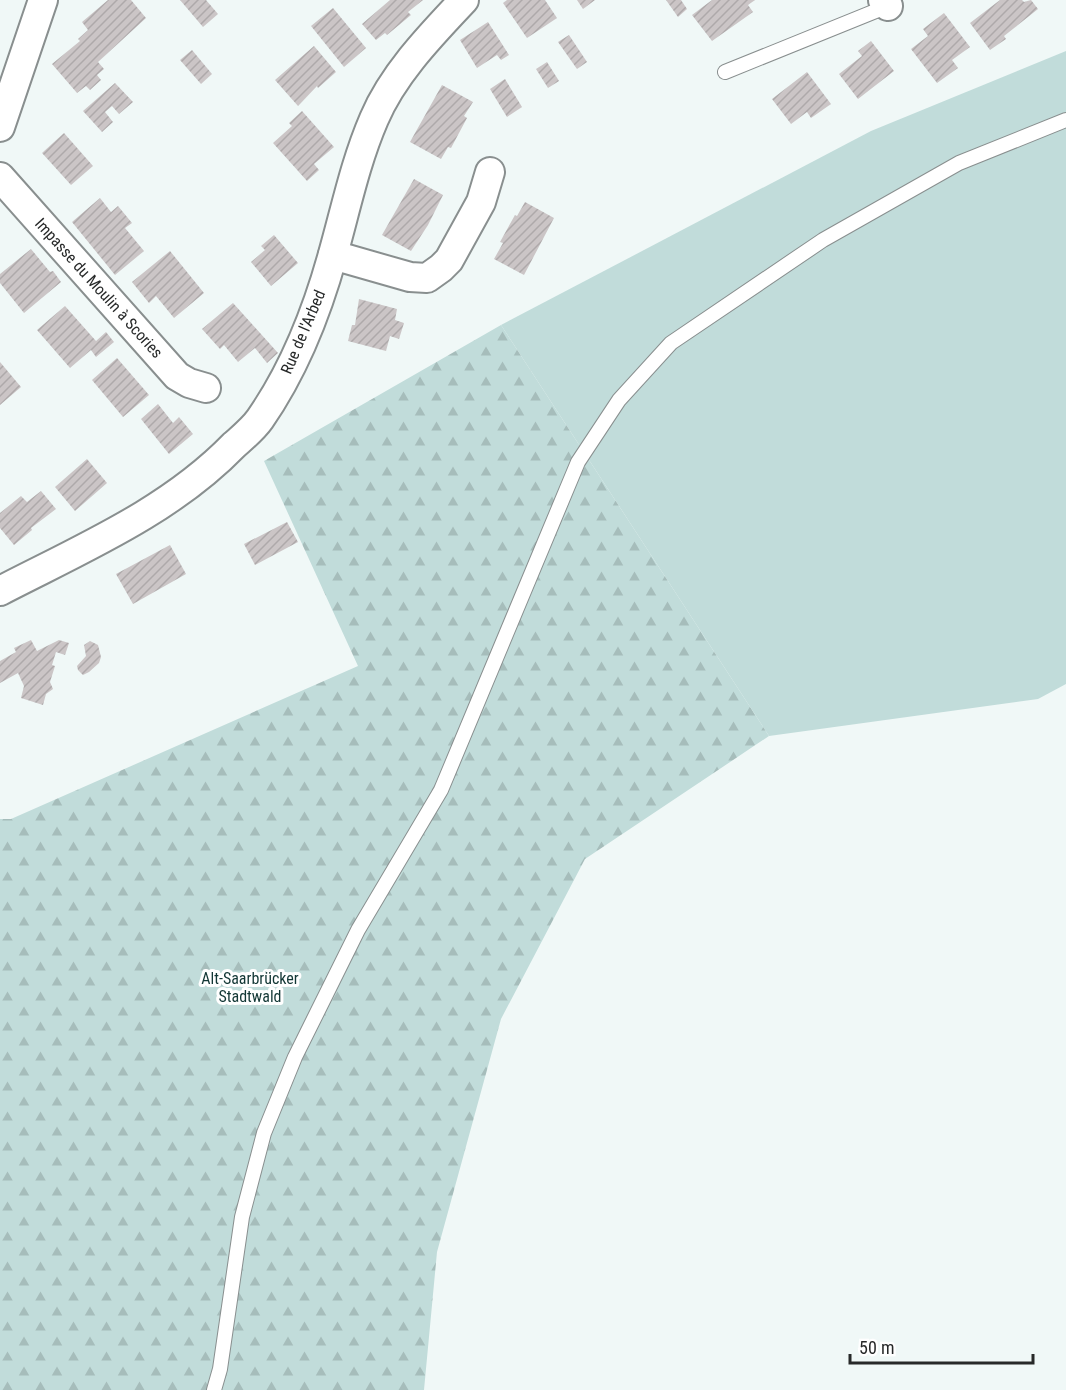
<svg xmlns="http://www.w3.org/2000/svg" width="1066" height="1390" font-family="'Roboto Condensed',sans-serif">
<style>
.grass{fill:#c1dcda}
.forest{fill:url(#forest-firs)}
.building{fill:url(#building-hatch)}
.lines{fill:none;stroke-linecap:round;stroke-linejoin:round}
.service-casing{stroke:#898f8f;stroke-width:16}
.minor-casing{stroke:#898f8f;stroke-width:32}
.service{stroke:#fff;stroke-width:14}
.minor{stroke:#fff;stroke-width:28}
.labels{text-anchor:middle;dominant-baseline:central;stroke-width:6;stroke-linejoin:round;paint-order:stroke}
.street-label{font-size:16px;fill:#272929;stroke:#fff}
.park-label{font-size:16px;fill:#123735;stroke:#fff}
</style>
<defs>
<pattern id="forest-firs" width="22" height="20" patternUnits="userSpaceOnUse" patternTransform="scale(1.5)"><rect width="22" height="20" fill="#c1dcda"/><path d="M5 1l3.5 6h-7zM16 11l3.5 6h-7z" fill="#a6bdbb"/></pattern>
<pattern id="building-hatch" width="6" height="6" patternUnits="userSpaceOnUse" patternTransform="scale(1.5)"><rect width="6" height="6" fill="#cbc5c6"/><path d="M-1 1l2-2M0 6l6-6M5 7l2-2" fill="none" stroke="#aea9aa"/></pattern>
</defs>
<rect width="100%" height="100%" fill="#f0f8f7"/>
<path class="grass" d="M 1066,51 L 1066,684 L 1038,699 L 769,736 L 501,325 L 871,131 Z"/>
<path class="forest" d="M 501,325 L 769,736 L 585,859 L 501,1019 L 437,1252 L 424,1390 L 0,1390 L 0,819 L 11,819 L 358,666 L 264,461 Z"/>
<g class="building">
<path d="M 108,0 L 131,0 L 146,18 L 98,62 L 104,69 L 97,75 L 101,80 L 90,90 L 86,86 L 77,93 L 52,64 L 80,41 L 78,39 L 88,30 L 82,22 Z"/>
<path d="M 180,0 L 206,0 L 218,14 L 203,27 Z"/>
<path d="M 390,0 L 423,0 L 408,12 L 411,15 L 387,35 L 385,33 L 376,40 L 362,24 Z"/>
<path d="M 507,0 L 545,0 L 557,18 L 527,38 L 503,3 Z"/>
<path d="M 577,0 L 595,0 L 583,9 Z"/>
<path d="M 666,0 L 681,0 L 687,9 L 678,17 Z"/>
<path d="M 712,0 L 755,0 L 748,5 L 753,12 L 712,41 L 692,15 Z"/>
<path d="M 1000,0 L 1022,0 L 1024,2 L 1031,0 L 1038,9 L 1004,36 L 1006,39 L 990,50 L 970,23 Z"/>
<path d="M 333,8 L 366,48 L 344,67 L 311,26 Z"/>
<path d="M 944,13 L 970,47 L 952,60 L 958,68 L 937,83 L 911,49 L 928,36 L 923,29 Z"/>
<path d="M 488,22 L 509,55 L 501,60 L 497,55 L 477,68 L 460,40 Z"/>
<path d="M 569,35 L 587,62 L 577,69 L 558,42 Z"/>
<path d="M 871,41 L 894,71 L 858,99 L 839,74 L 862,56 L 858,51 Z"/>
<path d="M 314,46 L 336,72 L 318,88 L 317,86 L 298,106 L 275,80 Z"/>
<path d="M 192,50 L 212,74 L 201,84 L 180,60 Z"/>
<path d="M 547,62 L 559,81 L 548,88 L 536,69 Z"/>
<path d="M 807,72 L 831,104 L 811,118 L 807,112 L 791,124 L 772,99 Z"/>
<path d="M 505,79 L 522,107 L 507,117 L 490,89 Z"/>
<path d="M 115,83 L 133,102 L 119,114 L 112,106 L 105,112 L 113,122 L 102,132 L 83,111 Z"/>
<path d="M 442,85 L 473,102 L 464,116 L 467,118 L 451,148 L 448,147 L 441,159 L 410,142 Z"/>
<path d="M 302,111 L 334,147 L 314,164 L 319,170 L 307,181 L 273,143 L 292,126 L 289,123 Z"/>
<path d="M 64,133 L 93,166 L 71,185 L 42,153 Z"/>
<path d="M 414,179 L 443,195 L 428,225 L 411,251 L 382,235 Z"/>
<path d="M 100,198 L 111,212 L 118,206 L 132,223 L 125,228 L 144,251 L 115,275 L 72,222 Z"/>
<path d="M 525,202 L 554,218 L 524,275 L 494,259 L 503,243 L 500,242 L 515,215 L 517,216 Z"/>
<path d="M 274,235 L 298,263 L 271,286 L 251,262 L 265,250 L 261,246 Z"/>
<path d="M 31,249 L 50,272 L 53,271 L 61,282 L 24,313 L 0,283 L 0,274 Z"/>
<path d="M 170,251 L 204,293 L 174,318 L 156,296 L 149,303 L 132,282 Z"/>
<path d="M 359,299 L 397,309 L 395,320 L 404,323 L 399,339 L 390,336 L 386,351 L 348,341 L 352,325 L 355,325 Z"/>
<path d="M 233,303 L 278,353 L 267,363 L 255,348 L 238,362 L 224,345 L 220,349 L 202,329 Z"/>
<path d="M 65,306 L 96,341 L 106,332 L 114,342 L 96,357 L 91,350 L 70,368 L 37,330 Z"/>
<path d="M 117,358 L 149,395 L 123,417 L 92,380 Z"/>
<path d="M 0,362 L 21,387 L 0,405 Z"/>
<path d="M 158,404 L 173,423 L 179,417 L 193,434 L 169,454 L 141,419 Z"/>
<path d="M 87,459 L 107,483 L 75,511 L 55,487 Z"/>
<path d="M 41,491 L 56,509 L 31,528 L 32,530 L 14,545 L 0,528 L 0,513 L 21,496 L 27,502 Z"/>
<path d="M 287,522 L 298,542 L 255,565 L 244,544 Z"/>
<path d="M 170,545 L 186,574 L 133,604 L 116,574 Z"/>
<path d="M 31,640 L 37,651 L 59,640 L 69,643 L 65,655 L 56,652 L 52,665 L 55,666 L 50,682 L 53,689 L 46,694 L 43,705 L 21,698 L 24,686 L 18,673 L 0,683 L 0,661 L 16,652 L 14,648 Z"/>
<path d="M 90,641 L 98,645 L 101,657 L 99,663 L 89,672 L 83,675 L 78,670 L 77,666 L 86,656 L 84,645 Z"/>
</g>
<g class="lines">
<g class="service-casing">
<g id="service">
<path d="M 725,72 L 888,6"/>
<path d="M 214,1390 L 220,1369 L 242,1217 L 264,1133 L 295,1057 L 358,930 L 441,790 L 578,462 L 619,400 L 671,343 L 823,240 L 959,163 L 1066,120"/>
</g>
</g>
<g class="minor-casing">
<g id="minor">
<path d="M 883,0 L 888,6"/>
<path d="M 0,127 L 43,0"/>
<path d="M 0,177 L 177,376 L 189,383 L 206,388"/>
<path d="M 333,255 L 410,277 L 427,278 L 441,268 L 449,260 L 481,202 L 490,172"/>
<path d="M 0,591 C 81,549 169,512 234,445 C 243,437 253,429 260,419 C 294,370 317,312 333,254 C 346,208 355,163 374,119 C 393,74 431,35 464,0"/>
</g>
</g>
<use href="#service" class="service"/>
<use href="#minor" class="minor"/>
</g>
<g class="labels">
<g class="street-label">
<text transform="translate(99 288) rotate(48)">Impasse du Moulin à Scories</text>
<text transform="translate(303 332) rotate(-67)">Rue de l'Arbed</text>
</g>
<g class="park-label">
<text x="250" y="978">Alt-Saarbrücker<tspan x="250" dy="18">Stadtwald</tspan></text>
</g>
</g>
<path d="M850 1354v9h183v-9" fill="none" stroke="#272929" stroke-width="3"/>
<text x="859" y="1354" font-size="18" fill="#272929" stroke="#ffffff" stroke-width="4.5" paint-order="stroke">50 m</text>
</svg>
